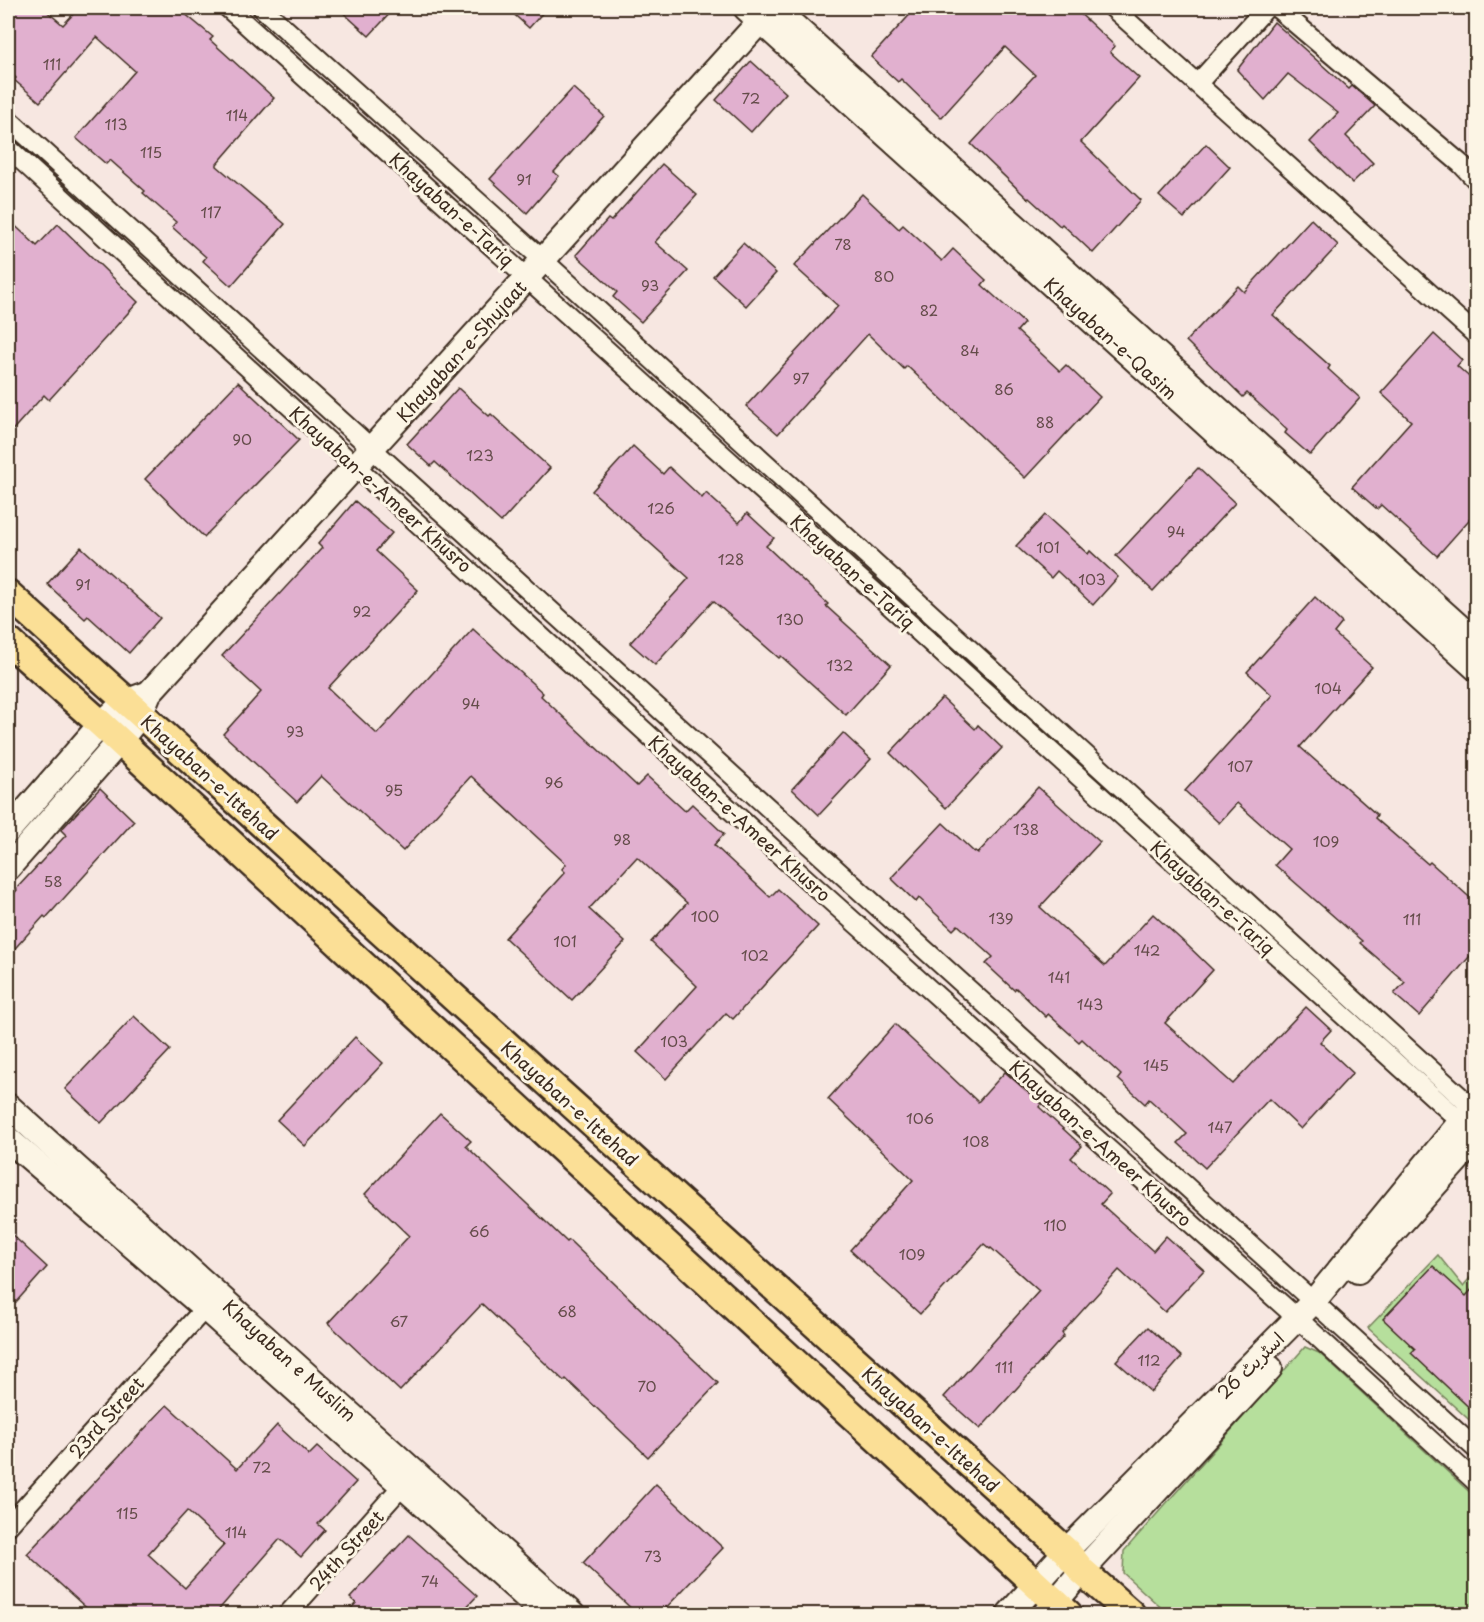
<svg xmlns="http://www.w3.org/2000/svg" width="1484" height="1622" font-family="'Playpen Sans','Playpen Sans Arabic',sans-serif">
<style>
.green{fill:#b6df9c;stroke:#78845d;stroke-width:1.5}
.building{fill:#e1b0cf;stroke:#3b2a1e;stroke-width:1.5;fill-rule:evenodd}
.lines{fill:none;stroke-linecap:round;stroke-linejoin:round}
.street-casing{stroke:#3b2a1e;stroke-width:22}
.secondary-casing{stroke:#3b2a1e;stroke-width:28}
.primary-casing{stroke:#3b2a1e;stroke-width:32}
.street{stroke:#fcf5e5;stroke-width:18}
.secondary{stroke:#fcf5e5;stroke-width:24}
.primary{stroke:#fbdf96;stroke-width:27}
.labels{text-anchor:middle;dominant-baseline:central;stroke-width:6;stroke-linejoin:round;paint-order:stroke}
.number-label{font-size:15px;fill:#644c4a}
.street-label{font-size:18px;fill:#3b2a1e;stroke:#fcf5e5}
</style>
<rect width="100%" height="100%" fill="#f7e7e1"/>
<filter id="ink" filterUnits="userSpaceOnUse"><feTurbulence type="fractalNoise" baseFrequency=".0167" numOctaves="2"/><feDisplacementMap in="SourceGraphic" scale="12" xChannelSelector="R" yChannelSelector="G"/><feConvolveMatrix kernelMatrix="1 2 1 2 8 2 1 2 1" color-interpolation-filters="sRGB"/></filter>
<g filter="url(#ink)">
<g class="green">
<path d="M 1438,1255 L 1463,1286 L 1476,1271 L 1476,1426 L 1368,1328 Z"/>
<path d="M 1305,1347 L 1319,1353 L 1476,1498 L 1476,1614 L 1168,1614 L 1123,1573 L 1124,1551 Z"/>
</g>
<g class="building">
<path d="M 15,8 L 43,8 L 63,25 L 79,8 L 178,8 L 213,37 L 210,40 L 274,98 L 217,164 L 217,166 L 285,224 L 231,286 L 203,261 L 206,257 L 172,227 L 176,222 L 143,193 L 145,191 L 110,160 L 106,164 L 76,138 L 135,71 L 97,37 L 40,102 L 14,80 L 16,78 L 8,70 L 8,17 Z"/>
<path d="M 338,8 L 395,8 L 369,36 Z"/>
<path d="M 507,8 L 547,8 L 529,28 Z"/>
<path d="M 916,8 L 1074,8 L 1115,46 L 1110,52 L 1139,78 L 1081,142 L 1141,200 L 1093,253 L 1062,224 L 1060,226 L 1029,198 L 1028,199 L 971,144 L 1035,75 L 1005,47 L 941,118 L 901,79 L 898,82 L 871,57 Z"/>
<path d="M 1274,22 L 1349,89 L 1352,86 L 1375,106 L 1346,136 L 1373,163 L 1352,183 L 1310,142 L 1338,113 L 1288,74 L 1265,100 L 1237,70 Z"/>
<path d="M 751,61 L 786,93 L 751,132 L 716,100 Z"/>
<path d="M 573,88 L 604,116 L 554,172 L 559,176 L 527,213 L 490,179 Z"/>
<path d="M 1206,144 L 1230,167 L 1184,218 L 1159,196 Z"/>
<path d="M 662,164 L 697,195 L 655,242 L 688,271 L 641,322 L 613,297 L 617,292 L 576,255 L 608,219 L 611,221 Z"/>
<path d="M 862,194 L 899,229 L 903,225 L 942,261 L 953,249 L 986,280 L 982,285 L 1024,323 L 1017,331 L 1060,371 L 1066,365 L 1100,397 L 1025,478 L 907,366 L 904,369 L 868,334 L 778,434 L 746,406 L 838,306 L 794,266 Z"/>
<path d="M 8,219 L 37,246 L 58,224 L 138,302 L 49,400 L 44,395 L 8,435 Z"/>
<path d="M 1311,219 L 1338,245 L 1273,315 L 1330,366 L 1328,369 L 1360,398 L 1310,455 L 1285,433 L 1287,430 L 1247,393 L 1243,397 L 1186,341 L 1238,286 L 1244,292 Z"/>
<path d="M 743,243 L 776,273 L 746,306 L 713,276 Z"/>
<path d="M 1434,334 L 1462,360 L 1457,366 L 1476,383 L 1476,512 L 1437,556 L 1381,505 L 1377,509 L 1352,487 L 1411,421 L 1381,393 Z"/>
<path d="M 238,382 L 299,440 L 204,537 L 145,479 Z"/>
<path d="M 458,388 L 489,416 L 491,414 L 550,468 L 501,522 L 435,462 L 431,466 L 407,444 Z"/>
<path d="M 633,446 L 663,474 L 669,467 L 702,498 L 706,493 L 739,523 L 747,513 L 774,538 L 766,546 L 828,604 L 826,606 L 891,665 L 846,715 L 781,656 L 779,658 L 713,601 L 655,665 L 630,643 L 689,578 L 592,491 Z"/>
<path d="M 1198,468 L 1235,503 L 1153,591 L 1116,556 Z"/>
<path d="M 355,501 L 392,533 L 376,551 L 418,590 L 328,688 L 377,734 L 473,629 L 543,693 L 541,696 L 637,786 L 647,776 L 685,811 L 692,804 L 724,834 L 714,845 L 770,897 L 778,889 L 818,926 L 733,1019 L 726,1013 L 666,1079 L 637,1052 L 697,986 L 651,942 L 687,903 L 637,857 L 589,909 L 625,942 L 572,1000 L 505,938 L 565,872 L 562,869 L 566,864 L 471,776 L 403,851 L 321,776 L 297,802 L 223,734 L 261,692 L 222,656 L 322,548 L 318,544 Z"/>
<path d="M 1045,515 L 1088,554 L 1090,551 L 1118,577 L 1093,605 L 1057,571 L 1051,578 L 1016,546 Z"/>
<path d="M 81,547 L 160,618 L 129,653 L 88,616 L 85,619 L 47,584 Z"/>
<path d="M 1315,597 L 1342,623 L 1334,633 L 1372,667 L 1300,747 L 1377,815 L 1375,818 L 1428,864 L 1430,862 L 1476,903 L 1476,949 L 1419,1016 L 1394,994 L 1405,982 L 1360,943 L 1362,941 L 1275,865 L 1289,849 L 1237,803 L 1219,823 L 1185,791 L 1272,695 L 1247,672 Z"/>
<path d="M 942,698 L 975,729 L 978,725 L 1002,748 L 946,808 L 890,753 Z"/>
<path d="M 843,733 L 871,759 L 819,815 L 792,789 Z"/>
<path d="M 1038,787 L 1100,842 L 1040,907 L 1105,966 L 1153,914 L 1186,944 L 1213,970 L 1165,1023 L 1233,1084 L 1306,1007 L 1331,1030 L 1320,1042 L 1353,1073 L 1301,1129 L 1269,1099 L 1205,1168 L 1178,1143 L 1187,1134 L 1149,1099 L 1145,1104 L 1118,1079 L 1121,1075 L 1082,1039 L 1079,1042 L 1048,1014 L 1046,1017 L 1016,988 L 1014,990 L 986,964 L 993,957 L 958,925 L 953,930 L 919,898 L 916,902 L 891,878 L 943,823 L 974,852 L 975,851 L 978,853 Z"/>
<path d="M 100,788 L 134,821 L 46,918 L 44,916 L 8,956 L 8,900 L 17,890 L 16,889 L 66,835 L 61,830 Z"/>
<path d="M 134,1016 L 170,1050 L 101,1123 L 65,1089 Z"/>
<path d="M 895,1024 L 978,1102 L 1005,1072 L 1041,1104 L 1039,1107 L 1082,1146 L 1071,1158 L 1110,1194 L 1101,1204 L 1153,1251 L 1166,1236 L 1204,1270 L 1165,1312 L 1119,1270 L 1062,1333 L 1064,1336 L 980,1429 L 944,1397 L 1039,1291 L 991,1248 L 990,1249 L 984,1244 L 920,1314 L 850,1250 L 913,1180 L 828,1099 Z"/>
<path d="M 355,1037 L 383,1063 L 305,1146 L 277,1120 Z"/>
<path d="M 440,1113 L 471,1141 L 466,1146 L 567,1242 L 569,1240 L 718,1383 L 648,1457 L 566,1379 L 564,1381 L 482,1304 L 400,1391 L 328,1323 L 409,1236 L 365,1194 Z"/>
<path d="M 8,1231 L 47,1267 L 8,1311 Z"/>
<path d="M 1433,1266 L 1466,1296 L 1476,1285 L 1476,1414 L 1411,1353 L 1415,1349 L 1383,1319 Z"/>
<path d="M 1148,1327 L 1182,1357 L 1151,1392 L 1116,1361 Z"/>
<path d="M 167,1405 L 237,1469 L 277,1425 L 309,1455 L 317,1447 L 356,1482 L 318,1524 L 325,1530 L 301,1557 L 280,1539 L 215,1614 L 93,1614 L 27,1554 ZM 187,1511 L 224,1545 L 185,1588 L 148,1554 Z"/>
<path d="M 656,1484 L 723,1548 L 660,1614 L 637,1614 L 583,1563 Z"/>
<path d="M 409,1535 L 477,1596 L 460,1614 L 346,1614 L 356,1603 L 350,1598 Z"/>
</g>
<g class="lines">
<g class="street-casing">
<g id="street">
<path d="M 228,8 L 1468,1128"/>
<path d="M 262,8 L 543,260 L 1476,1111"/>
<path d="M 1113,8 L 1476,335"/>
<path d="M 1277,8 L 1461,164 L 1476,180"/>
<path d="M 1198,83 L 1266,8"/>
<path d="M 8,119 L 1476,1449"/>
<path d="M 8,148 L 795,869 L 1297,1318 L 1476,1482"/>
<path d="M 8,1526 L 205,1308"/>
<path d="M 288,1614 L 403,1485"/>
</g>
</g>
<g class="secondary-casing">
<g id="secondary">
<path d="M 746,8 L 1476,668"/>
<path d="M 774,8 L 1476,642"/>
<path d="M 8,831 L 101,724 L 125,702 L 144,695"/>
<path d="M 8,868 L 119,742 L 140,715 L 149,693 L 772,8"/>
<path d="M 8,1106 L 572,1614"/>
<path d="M 8,1139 L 205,1308 L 545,1614"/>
<path d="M 1358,1271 L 1476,1139"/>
<path d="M 1009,1614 L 1066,1551 L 1314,1301 L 1476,1103"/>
<path d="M 1045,1614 L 1082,1571 L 1270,1368"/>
</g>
</g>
<g class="primary-casing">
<g id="primary">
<path d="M 8,594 L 1066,1551 L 1082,1571 L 1131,1614"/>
<path d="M 8,641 L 101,724 L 1068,1614"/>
</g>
</g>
<use href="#street" class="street"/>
<use href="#secondary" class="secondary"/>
<use href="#primary" class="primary"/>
</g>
</g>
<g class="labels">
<g class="number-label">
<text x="52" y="63">111</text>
<text x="751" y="97">72</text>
<text x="237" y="114">114</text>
<text x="116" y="123">113</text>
<text x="151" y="151">115</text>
<text x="524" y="178">91</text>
<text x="211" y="211">117</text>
<text x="843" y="243">78</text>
<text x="884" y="275">80</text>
<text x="650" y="284">93</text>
<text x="929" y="309">82</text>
<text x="970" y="349">84</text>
<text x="801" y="377">97</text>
<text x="1004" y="388">86</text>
<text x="1045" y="421">88</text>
<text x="242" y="438">90</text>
<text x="480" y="454">123</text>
<text x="661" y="507">126</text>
<text x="1176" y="530">94</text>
<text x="1048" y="546">101</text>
<text x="731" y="558">128</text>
<text x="1092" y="578">103</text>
<text x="83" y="583">91</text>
<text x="362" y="610">92</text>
<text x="790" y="618">130</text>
<text x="840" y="664">132</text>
<text x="1328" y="687">104</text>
<text x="471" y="702">94</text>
<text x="295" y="730">93</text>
<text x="1240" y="765">107</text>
<text x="554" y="781">96</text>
<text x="394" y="789">95</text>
<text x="1026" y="828">138</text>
<text x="622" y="838">98</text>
<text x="1326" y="840">109</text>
<text x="53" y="880">58</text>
<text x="705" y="915">100</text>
<text x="1001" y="917">139</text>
<text x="1412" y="918">111</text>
<text x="565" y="940">101</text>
<text x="1147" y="949">142</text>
<text x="755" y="954">102</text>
<text x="1059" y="976">141</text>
<text x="1090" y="1003">143</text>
<text x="674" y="1040">103</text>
<text x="1156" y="1064">145</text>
<text x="920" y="1117">106</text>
<text x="1220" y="1126">147</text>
<text x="976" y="1140">108</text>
<text x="1055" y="1224">110</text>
<text x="479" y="1230">66</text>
<text x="912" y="1253">109</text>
<text x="567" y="1310">68</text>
<text x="399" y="1320">67</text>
<text x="1149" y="1359">112</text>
<text x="1004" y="1366">111</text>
<text x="647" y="1385">70</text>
<text x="262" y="1466">72</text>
<text x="127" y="1512">115</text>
<text x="236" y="1531">114</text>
<text x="653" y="1555">73</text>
<text x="430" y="1580">74</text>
</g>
<g class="street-label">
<text transform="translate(452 209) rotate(42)">Khayaban-e-Tariq</text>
<text transform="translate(1111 338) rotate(42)">Khayaban-e-Qasim</text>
<text transform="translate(461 351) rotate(-48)">Khayaban-e-Shujaat</text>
<text transform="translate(381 489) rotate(42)">Khayaban-e-Ameer Khusro</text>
<text transform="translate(853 571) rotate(42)">Khayaban-e-Tariq</text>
<text transform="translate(210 777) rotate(42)">Khayaban-e-Ittehad</text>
<text transform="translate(740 818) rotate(42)">Khayaban-e-Ameer Khusro</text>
<text transform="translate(1213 897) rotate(42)">Khayaban-e-Tariq</text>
<text transform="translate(570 1103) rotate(42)">Khayaban-e-Ittehad</text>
<text transform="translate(1101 1143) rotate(42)">Khayaban-e-Ameer Khusro</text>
<text transform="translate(290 1360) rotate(42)">Khayaban e Muslim</text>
<text transform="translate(1250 1365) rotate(-45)">اسٹریٹ 26</text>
<text transform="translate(106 1417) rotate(-48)">23rd Street</text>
<text transform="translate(931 1429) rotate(42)">Khayaban-e-Ittehad</text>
<text transform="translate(346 1550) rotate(-48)">24th Street</text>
</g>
</g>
<rect width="1484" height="1622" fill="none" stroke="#fcf5e5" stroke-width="30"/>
<rect x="15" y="15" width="1454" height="1592" fill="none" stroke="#3b2a1e" stroke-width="2" filter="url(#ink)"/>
</svg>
